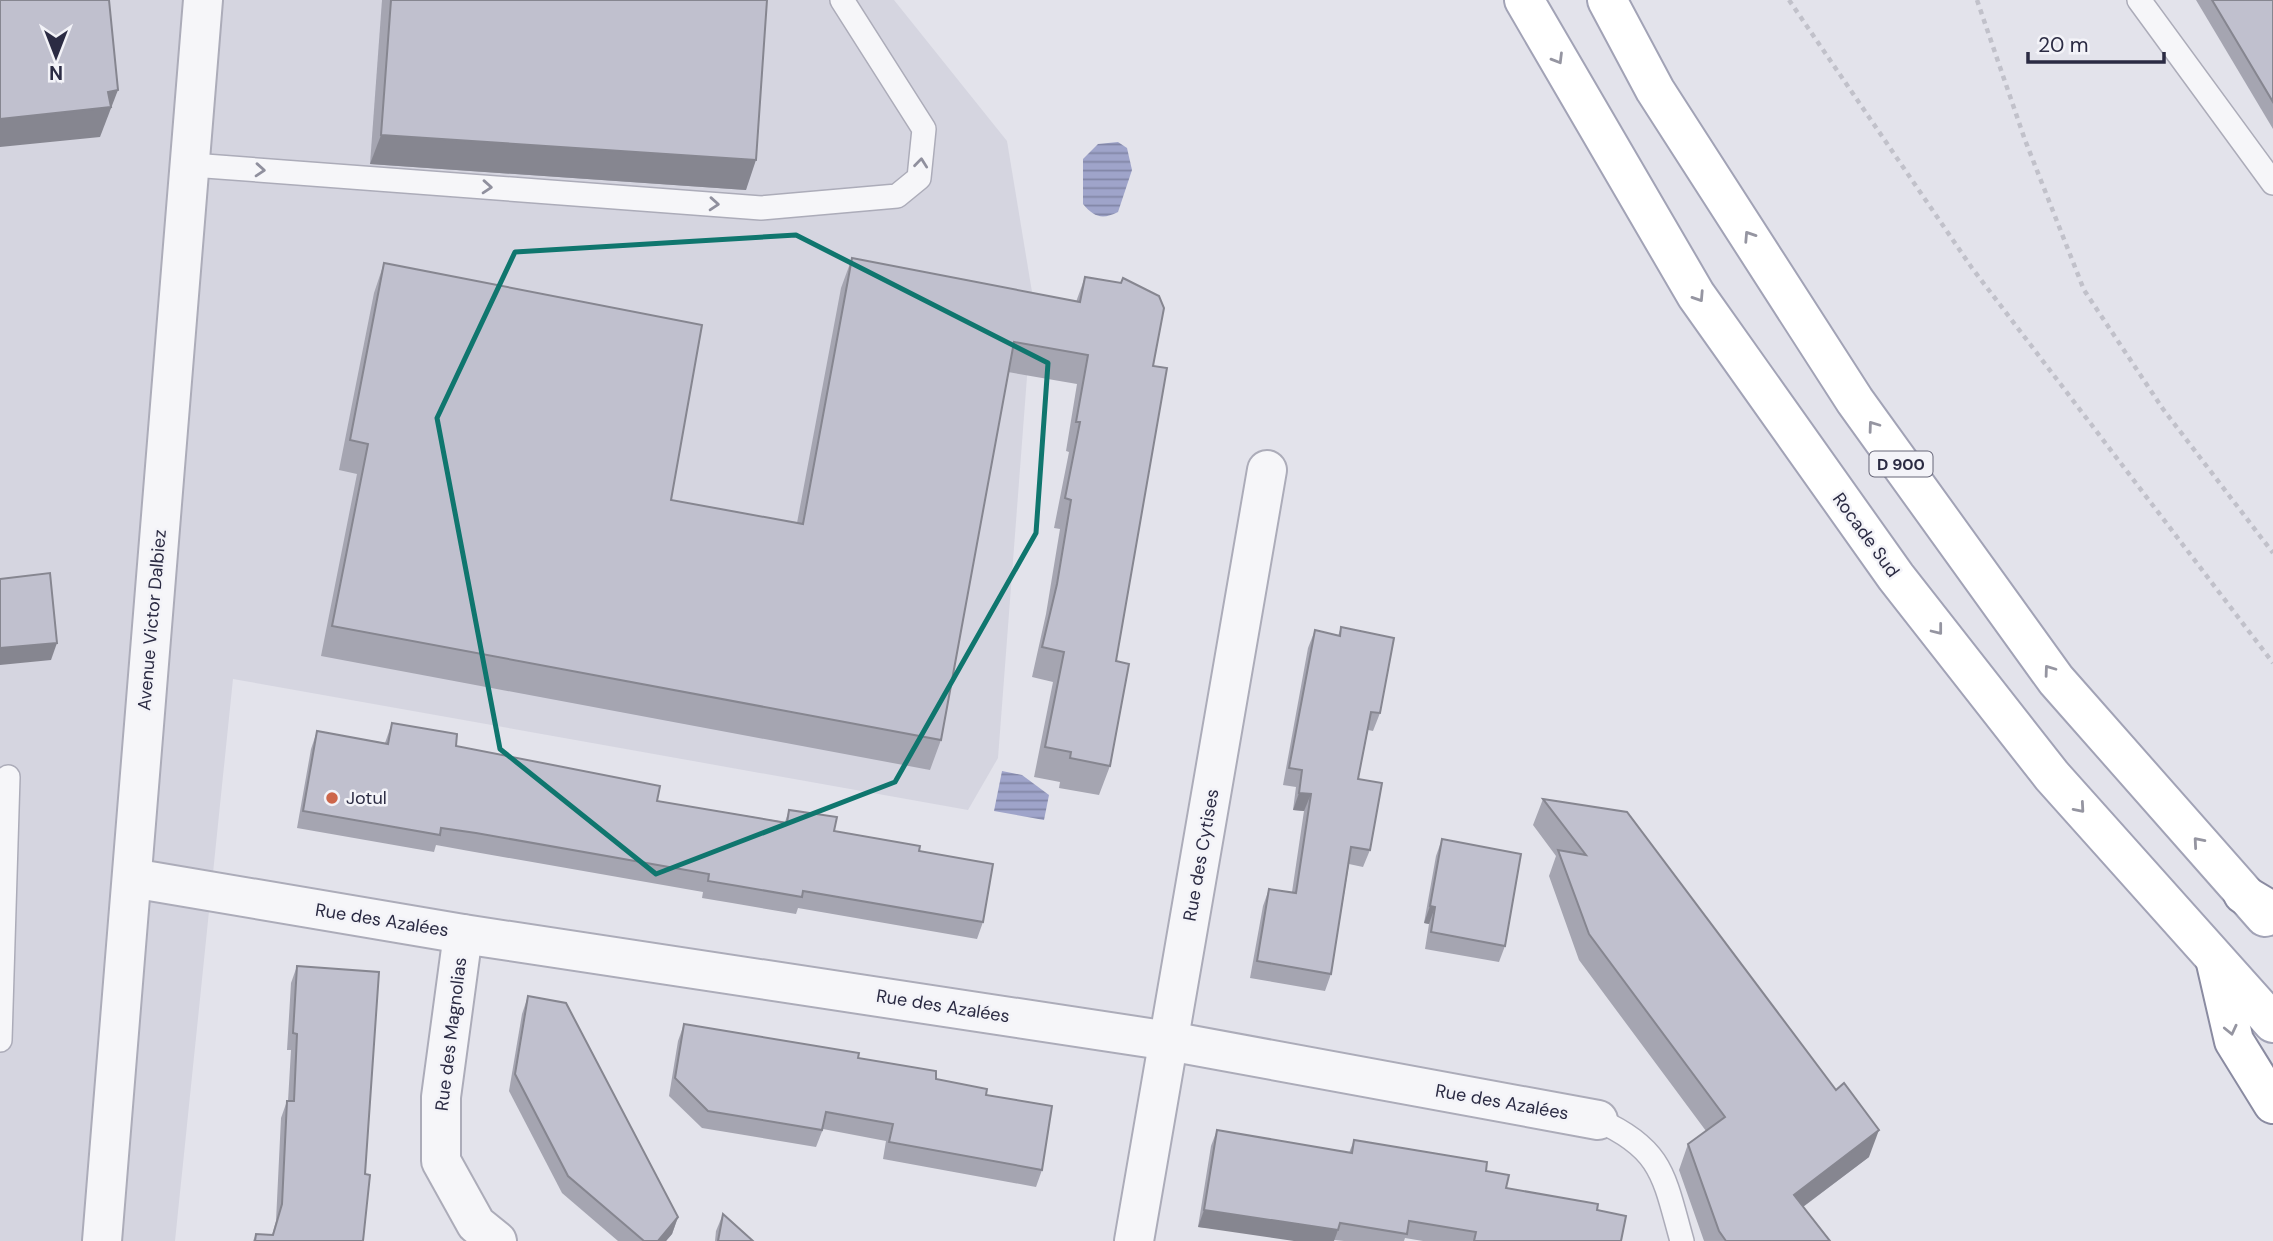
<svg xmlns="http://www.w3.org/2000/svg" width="2273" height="1241" font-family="'DM Sans',sans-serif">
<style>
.built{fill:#d5d5e0}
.water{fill:url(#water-rules)}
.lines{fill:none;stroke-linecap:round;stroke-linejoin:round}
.service-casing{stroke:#acacb9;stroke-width:26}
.minor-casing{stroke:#acacb9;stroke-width:42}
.tertiary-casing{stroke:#acacb9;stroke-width:42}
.primary-casing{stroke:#a2a3b6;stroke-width:42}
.trunk-casing{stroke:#8a8ba1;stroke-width:42}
.path{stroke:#c1c1ca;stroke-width:4.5;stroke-dasharray:5 5;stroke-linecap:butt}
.service{stroke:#f6f6f9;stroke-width:23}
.minor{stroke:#f6f6f9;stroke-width:38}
.tertiary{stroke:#f6f6f9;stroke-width:38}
.primary{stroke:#fff;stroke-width:38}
.trunk{stroke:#fff;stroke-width:38}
.wall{fill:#a5a5b1}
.shaded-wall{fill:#868690}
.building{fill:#c0c0ce;stroke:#868690;stroke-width:2}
.oneway{stroke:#9595a1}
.oneway2{stroke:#90909e}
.marked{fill:none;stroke:#0f766e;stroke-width:5;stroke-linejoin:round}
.poi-dot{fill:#cd664a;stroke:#f3f3f8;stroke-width:2.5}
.labels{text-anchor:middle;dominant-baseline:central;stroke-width:5;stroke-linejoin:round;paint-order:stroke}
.shield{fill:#f3f3f8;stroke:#676779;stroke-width:2}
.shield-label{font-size:16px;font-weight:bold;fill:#2b2b43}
.street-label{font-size:18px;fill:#2b2b43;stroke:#f3f3f8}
.poi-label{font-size:18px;fill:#2b2b43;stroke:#f3f3f8;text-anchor:start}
</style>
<defs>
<pattern id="water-rules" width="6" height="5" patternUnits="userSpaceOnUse" patternTransform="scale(1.75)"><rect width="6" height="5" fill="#9fa4ca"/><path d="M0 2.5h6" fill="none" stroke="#8286a6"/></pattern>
</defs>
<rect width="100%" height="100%" fill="#e3e3eb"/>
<path class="built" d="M 0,0 L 894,0 L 1007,141 L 1033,298 L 998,758 L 968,810 L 233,679 L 175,1241 L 0,1241 Z"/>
<g class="water">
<path d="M 1118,142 L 1127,148 L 1132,170 L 1118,212 C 1102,220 1094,217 1083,204 L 1083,159 L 1098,144 Z"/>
<path d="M 1002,771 L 1022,775 L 1049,795 L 1044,820 L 994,811 Z"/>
</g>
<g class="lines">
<g class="service-casing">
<g id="service">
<path d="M 2139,0 L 2273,183"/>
<path d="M 192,165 L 761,208 L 897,196 L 919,178 L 924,129 L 842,0"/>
<path d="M 0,1040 L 8,777"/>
<path d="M 1598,1120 C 1663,1149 1664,1177 1682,1241"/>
</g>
</g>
<g class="minor-casing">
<g id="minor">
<path d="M 132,878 L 463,934 L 1169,1041 L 1598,1120"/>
<path d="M 463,934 L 441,1097 L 441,1161 L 476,1224 L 497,1241"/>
<path d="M 1134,1241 L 1267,470"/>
</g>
</g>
<g class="tertiary-casing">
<path id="tertiary" d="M 102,1241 L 203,0"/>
</g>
<g class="primary-casing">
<g id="primary">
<path d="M 1524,0 L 1696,295 L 1896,577 L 2052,776 L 2273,1023"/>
<path d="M 1607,0 L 1655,90 L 1855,401 L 2056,680 L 2265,917"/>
</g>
</g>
<g class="trunk-casing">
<g id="trunk">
<path d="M 2243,894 L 2273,912"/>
<path d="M 2216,963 L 2234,1041 L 2273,1104"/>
</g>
</g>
<g class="path">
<path d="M 1789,0 L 1972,268 L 2273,663"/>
<path d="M 1977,0 L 2025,140 L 2084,290 L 2163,409 L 2273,553"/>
</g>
<use href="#service" class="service"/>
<use href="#minor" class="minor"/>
<use href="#tertiary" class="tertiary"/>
<use href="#primary" class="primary"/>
<use href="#trunk" class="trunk"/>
</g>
<g class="wall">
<path d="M 382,0 L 767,0 L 746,190 L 370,164 Z"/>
<path d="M 2196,0 L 2273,0 L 2273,129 Z"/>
<path d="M 852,258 L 1076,302 L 1085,277 L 1153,366 L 1116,661 L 1110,766 L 1099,795 L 1059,788 L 1060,782 L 1034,777 L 1053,682 L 1032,677 L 1046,614 L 1060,529 L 1054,528 L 1069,452 L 1066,451 L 1077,384 L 1008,372 L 941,740 L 930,770 L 321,656 L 357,474 L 339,470 L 374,293 L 384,263 L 671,500 L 797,523 L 841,288 Z"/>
<path d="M 1341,627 L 1380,713 L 1373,731 L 1368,730 L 1358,779 L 1370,850 L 1363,867 L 1349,864 L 1331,974 L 1325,991 L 1250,978 L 1263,906 L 1269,889 L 1292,892 L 1304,811 L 1293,810 L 1296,787 L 1283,785 L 1308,648 L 1315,630 L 1338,636 Z"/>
<path d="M 392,723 L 456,746 L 657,801 L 785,822 L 789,810 L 834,831 L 919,851 L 983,922 L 977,939 L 798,908 L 796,914 L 732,903 L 702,898 L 703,892 L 469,851 L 436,845 L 434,852 L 297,828 L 311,749 L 317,731 L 385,743 Z"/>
<path d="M 1543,799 L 1869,1157 L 1803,1207 L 1830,1241 L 1704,1241 L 1679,1170 L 1688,1144 L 1706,1131 L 1579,960 L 1549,876 L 1556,856 L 1533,825 Z"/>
<path d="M 1442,839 L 1505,946 L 1499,962 L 1425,949 L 1429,924 L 1424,923 L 1436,856 Z"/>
<path d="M 297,966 L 365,1174 L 363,1241 L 253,1241 L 256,1234 L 272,1235 L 276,1221 L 281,1118 L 287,1101 L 288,1101 L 291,1050 L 287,1050 L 291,983 Z"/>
<path d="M 528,996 L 678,1217 L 672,1234 L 666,1241 L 618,1241 L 562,1193 L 509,1091 L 522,1014 Z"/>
<path d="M 684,1024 L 858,1058 L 936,1079 L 986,1095 L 1042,1170 L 1036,1187 L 883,1159 L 886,1141 L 823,1129 L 816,1147 L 702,1128 L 669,1096 L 678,1041 Z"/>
<path d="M 1217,1130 L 1349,1153 L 1354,1140 L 1486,1171 L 1506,1188 L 1597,1210 L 1621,1241 L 1423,1241 L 1405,1238 L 1404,1241 L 1344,1241 L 1198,1227 L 1211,1146 Z"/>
<path d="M 723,1214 L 753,1241 L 715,1241 L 716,1231 Z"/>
</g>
<g class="shaded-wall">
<path d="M 118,90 L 100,137 L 0,147 L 0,119 L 108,92 Z"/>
<path d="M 381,135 L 756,160 L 746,190 L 370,164 Z"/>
<path d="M 57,643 L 51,660 L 0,665 L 0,648 Z"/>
<path d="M 1299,793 L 1311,794 L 1304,811 L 1293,810 Z"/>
<path d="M 1430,906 L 1435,907 L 1429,924 L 1424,923 Z"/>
<path d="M 1879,1130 L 1869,1157 L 1784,1221 L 1794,1195 Z"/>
<path d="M 1204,1210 L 1338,1230 L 1334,1241 L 1294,1241 L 1198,1227 Z"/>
<path d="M 678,1217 L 672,1234 L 666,1241 L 658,1241 Z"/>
</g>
<g class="building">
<path d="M 0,0 L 109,0 L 118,90 L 108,92 L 111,107 L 0,119 Z"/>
<path d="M 391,0 L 767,0 L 756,160 L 381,135 Z"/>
<path d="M 2212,0 L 2273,0 L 2273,102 Z"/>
<path d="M 852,258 L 1080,302 L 1085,277 L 1121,283 L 1123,278 L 1159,296 L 1164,308 L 1153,366 L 1167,368 L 1116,661 L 1129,664 L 1110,766 L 1070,758 L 1071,752 L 1045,747 L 1064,652 L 1042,647 L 1057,584 L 1071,500 L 1065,498 L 1080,422 L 1076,422 L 1088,355 L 1014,342 L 941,740 L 332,626 L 368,444 L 350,440 L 384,263 L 702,325 L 671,500 L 803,524 Z"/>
<path d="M 50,573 L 57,643 L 0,648 L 0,579 Z"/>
<path d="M 1341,627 L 1394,638 L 1380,713 L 1371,712 L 1358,779 L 1382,783 L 1370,850 L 1351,847 L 1331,974 L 1257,961 L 1269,889 L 1296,893 L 1311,794 L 1299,793 L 1302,770 L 1289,768 L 1315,630 L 1340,636 Z"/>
<path d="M 392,723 L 457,734 L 456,746 L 660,786 L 657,801 L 787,823 L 789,810 L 837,817 L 834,831 L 920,846 L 919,851 L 993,864 L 983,922 L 803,891 L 802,897 L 738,886 L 708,881 L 709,874 L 476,833 L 441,828 L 440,835 L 303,811 L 317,731 L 388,744 Z"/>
<path d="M 1543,799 L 1627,812 L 1836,1090 L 1844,1083 L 1879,1130 L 1794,1195 L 1830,1241 L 1726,1241 L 1719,1231 L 1688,1144 L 1725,1117 L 1589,934 L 1558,850 L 1586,855 Z"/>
<path d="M 1442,839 L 1521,854 L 1505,946 L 1431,932 L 1435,907 L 1430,906 Z"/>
<path d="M 297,966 L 379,972 L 365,1174 L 370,1175 L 363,1241 L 255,1241 L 256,1234 L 273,1235 L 282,1204 L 287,1101 L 294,1101 L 297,1034 L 293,1033 Z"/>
<path d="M 528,996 L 566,1003 L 678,1217 L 658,1241 L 644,1241 L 568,1176 L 515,1074 Z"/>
<path d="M 684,1024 L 859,1053 L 858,1058 L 936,1071 L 936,1079 L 987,1089 L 986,1095 L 1052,1106 L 1042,1170 L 889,1142 L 893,1124 L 826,1112 L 822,1130 L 708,1111 L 675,1078 Z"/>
<path d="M 1217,1130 L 1352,1153 L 1354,1140 L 1487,1162 L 1486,1171 L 1509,1175 L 1506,1188 L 1598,1204 L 1597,1210 L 1626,1216 L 1621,1241 L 1474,1241 L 1476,1232 L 1409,1221 L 1407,1234 L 1340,1223 L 1338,1230 L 1204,1210 Z"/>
<path d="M 723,1214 L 753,1241 L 718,1241 Z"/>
</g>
<defs><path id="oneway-chevron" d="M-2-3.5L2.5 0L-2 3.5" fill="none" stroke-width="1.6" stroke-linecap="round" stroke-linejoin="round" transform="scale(1.75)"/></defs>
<g class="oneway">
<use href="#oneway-chevron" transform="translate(1558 59) rotate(59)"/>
<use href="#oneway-chevron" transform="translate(1749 236) rotate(-123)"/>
<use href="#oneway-chevron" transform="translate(1699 297) rotate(57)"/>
<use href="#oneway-chevron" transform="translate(1873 426) rotate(-126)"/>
<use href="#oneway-chevron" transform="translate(1938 630) rotate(52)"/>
<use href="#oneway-chevron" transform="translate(2049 670) rotate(-126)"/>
<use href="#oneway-chevron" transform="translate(2080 808) rotate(49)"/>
<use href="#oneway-chevron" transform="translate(2198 842) rotate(-131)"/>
<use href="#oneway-chevron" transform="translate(2231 1030) rotate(77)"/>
</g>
<g class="oneway2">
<use href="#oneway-chevron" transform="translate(921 163) rotate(-84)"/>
<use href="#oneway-chevron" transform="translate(260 170) rotate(4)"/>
<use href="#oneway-chevron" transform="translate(487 187) rotate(4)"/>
<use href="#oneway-chevron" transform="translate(714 204) rotate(4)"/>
</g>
<path class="marked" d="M 796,235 L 1048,363 L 1036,533 L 895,782 L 656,874 L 500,749 L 437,418 L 515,252 Z"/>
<circle class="poi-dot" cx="332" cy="798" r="7"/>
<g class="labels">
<rect class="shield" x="1869.5" y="451.5" width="63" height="25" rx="5"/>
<g class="shield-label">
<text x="1901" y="464">D 900</text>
</g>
<g class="street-label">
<text transform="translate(1866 535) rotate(54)">Rocade Sud</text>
<text transform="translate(152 620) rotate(-85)">Avenue Victor Dalbiez</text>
<text transform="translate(1201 855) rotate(-80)">Rue des Cytises</text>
<text transform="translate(382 920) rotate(9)">Rue des Azalées</text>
<text transform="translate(943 1006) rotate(9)">Rue des Azalées</text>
<text transform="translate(451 1034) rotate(-83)">Rue des Magnolias</text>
<text transform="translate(1502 1102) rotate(10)">Rue des Azalées</text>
</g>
<g class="poi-label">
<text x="346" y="798">Jotul</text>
</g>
</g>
<g transform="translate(56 56) rotate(180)" stroke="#f3f3f8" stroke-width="5" paint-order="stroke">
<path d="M0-5L12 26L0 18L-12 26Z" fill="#2b2b43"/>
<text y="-10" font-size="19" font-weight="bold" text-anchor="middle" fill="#2b2b43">N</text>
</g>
<path d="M2028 52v10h136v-10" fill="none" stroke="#2b2b43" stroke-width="3.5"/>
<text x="2038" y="52" font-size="21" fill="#2b2b43" stroke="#f3f3f8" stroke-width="5" paint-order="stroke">20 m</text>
</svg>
